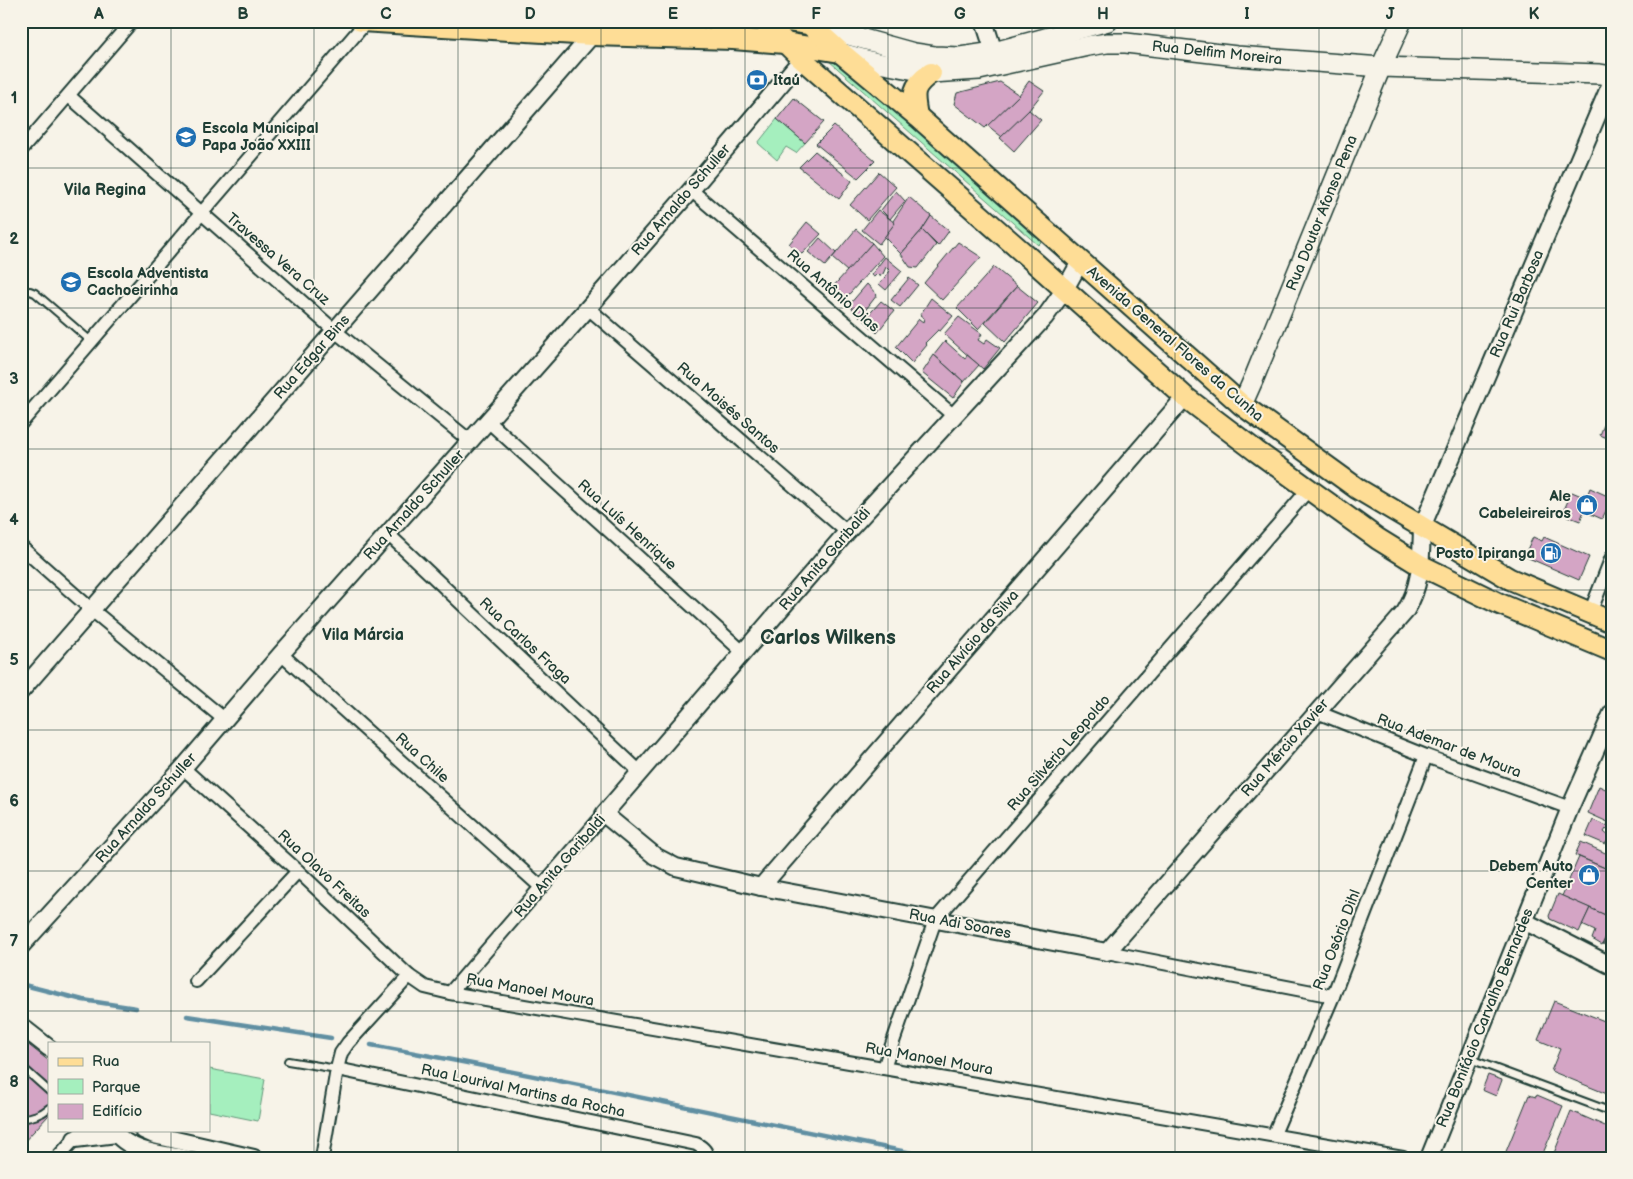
<svg xmlns="http://www.w3.org/2000/svg" width="1633" height="1179" font-family="'Balsamiq Sans',sans-serif">
<style>
.green{fill:#a5efbe;stroke:#629679}
.lines{fill:none;stroke-linecap:round;stroke-linejoin:round}
.stream{stroke:#608fa2;stroke-width:4.5}
.building{fill:#d4a5c5;stroke:#1f3d34}
.service-casing{stroke:#1f3d34;stroke-width:10}
.minor-casing{stroke:#1f3d34;stroke-width:16}
.tertiary-casing{stroke:#1f3d34;stroke-width:20}
.secondary-casing{stroke:#1f3d34;stroke-width:22}
.primary-casing{stroke:#1f3d34;stroke-width:24}
.service{stroke:#f7f3e8;stroke-width:6}
.minor{stroke:#f7f3e8;stroke-width:12}
.tertiary{stroke:#f7f3e8;stroke-width:16}
.secondary{stroke:#f7f3e8;stroke-width:19}
.primary{stroke:#fedd96;stroke-width:20}
.grid{fill:none;stroke:#1f3d34;stroke-width:1;stroke-opacity:0.55}
.labels{text-anchor:middle;dominant-baseline:central;stroke-width:4;stroke-linejoin:round;paint-order:stroke}
.street-label{font-size:15px;fill:#1f3d34;stroke:#f7f3e8}
.poi-label{font-size:15px;font-weight:bold;fill:#1f3d34;stroke:#f7f3e8;text-anchor:start}
.neighbourhood-label{font-size:16px;font-weight:bold;fill:#1f3d34;stroke:#f7f3e8}
.district-label{font-size:20px;font-weight:bold;fill:#1f3d34;stroke:#f7f3e8}
.neatline{fill:none;stroke:#1f3d34;stroke-width:2}
.grid-label{font-size:16px;text-anchor:middle;font-weight:bold;fill:#1f3d34}
</style>
<rect width="100%" height="100%" fill="#f7f3e8"/>
<filter id="ink" filterUnits="userSpaceOnUse"><feTurbulence type="fractalNoise" baseFrequency=".02" numOctaves="2"/><feDisplacementMap in="SourceGraphic" scale="10" xChannelSelector="R" yChannelSelector="G"/><feConvolveMatrix kernelMatrix="1 2 1 2 8 2 1 2 1" color-interpolation-filters="sRGB"/></filter>
<g filter="url(#ink)">
<g class="green">
<path d="M 820,53 L 835,55 L 1044,239 L 1038,245 Z"/>
<path d="M 777,119 L 805,143 L 796,153 L 786,147 L 777,160 L 758,143 Z"/>
<path d="M 209,1069 L 265,1079 L 258,1121 L 209,1111 Z"/>
</g>
<g class="lines">
<g class="stream">
<path d="M 24,985 L 83,1000 L 136,1008"/>
<path d="M 187,1016 L 331,1038"/>
<path d="M 371,1045 C 561,1079 749,1121 938,1158"/>
</g>
</g>
<g class="building">
<path d="M 1029,81 L 1044,91 L 1029,110 L 1002,137 L 987,125 L 1019,95 Z"/>
<path d="M 1000,82 L 1019,95 L 985,128 L 954,104 L 957,93 Z"/>
<path d="M 794,98 L 824,122 L 805,143 L 777,119 Z"/>
<path d="M 1029,110 L 1041,120 L 1014,151 L 1000,138 Z"/>
<path d="M 834,126 L 875,161 L 858,178 L 816,144 Z"/>
<path d="M 815,151 L 852,181 L 839,199 L 799,167 Z"/>
<path d="M 879,172 L 896,187 L 867,220 L 850,205 Z"/>
<path d="M 896,191 L 905,201 L 890,219 L 881,210 Z"/>
<path d="M 909,197 L 931,216 L 922,230 L 901,254 L 883,236 Z"/>
<path d="M 878,210 L 895,223 L 879,244 L 862,230 Z"/>
<path d="M 931,216 L 949,231 L 938,246 L 922,230 Z"/>
<path d="M 807,222 L 821,234 L 802,254 L 789,244 Z"/>
<path d="M 856,229 L 872,243 L 848,272 L 832,258 Z"/>
<path d="M 922,230 L 936,245 L 918,268 L 910,267 L 901,254 Z"/>
<path d="M 820,238 L 836,253 L 825,266 L 808,252 Z"/>
<path d="M 958,242 L 981,257 L 942,300 L 924,283 Z"/>
<path d="M 872,243 L 883,256 L 843,301 L 830,290 Z"/>
<path d="M 885,257 L 902,271 L 886,290 L 879,284 L 890,271 L 886,267 L 883,274 L 879,276 L 877,274 L 874,277 L 871,275 Z"/>
<path d="M 994,267 L 1017,286 L 978,329 L 957,308 Z"/>
<path d="M 909,278 L 918,285 L 900,307 L 891,300 Z"/>
<path d="M 867,284 L 877,295 L 860,317 L 849,305 Z"/>
<path d="M 1017,286 L 1038,303 L 1005,342 L 985,323 Z"/>
<path d="M 931,298 L 953,316 L 940,331 L 938,330 L 925,343 L 927,345 L 912,363 L 896,347 L 919,319 L 923,322 L 924,318 L 920,315 Z"/>
<path d="M 881,301 L 894,311 L 877,333 L 864,320 Z"/>
<path d="M 959,317 L 982,334 L 978,340 L 984,344 L 987,339 L 1000,348 L 983,369 L 944,334 Z"/>
<path d="M 945,341 L 965,359 L 967,355 L 979,365 L 964,382 L 934,355 Z"/>
<path d="M 934,355 L 964,382 L 953,398 L 922,373 Z"/>
<path d="M 1607,417 L 1612,418 L 1612,440 L 1600,435 Z"/>
<path d="M 1590,488 L 1612,498 L 1602,519 L 1584,511 L 1580,521 L 1562,514 L 1572,492 L 1586,498 Z"/>
<path d="M 1533,537 L 1542,541 L 1544,537 L 1589,557 L 1579,580 L 1524,556 Z"/>
<path d="M 1599,786 L 1612,792 L 1612,824 L 1588,813 Z"/>
<path d="M 1593,820 L 1607,826 L 1608,822 L 1612,824 L 1612,834 L 1606,829 L 1604,832 L 1610,837 L 1605,844 L 1586,836 Z"/>
<path d="M 1581,842 L 1612,856 L 1612,871 L 1575,855 Z"/>
<path d="M 1579,857 L 1612,871 L 1612,918 L 1562,896 Z"/>
<path d="M 1558,894 L 1590,908 L 1579,932 L 1550,919 L 1549,916 Z"/>
<path d="M 1590,908 L 1612,918 L 1612,923 L 1602,945 L 1592,939 L 1595,931 L 1582,925 Z"/>
<path d="M 1612,923 L 1612,946 L 1611,948 L 1603,944 Z"/>
<path d="M 1554,1001 L 1612,1024 L 1612,1096 L 1551,1071 L 1560,1049 L 1538,1040 Z"/>
<path d="M 21,1039 L 49,1061 L 49,1115 L 21,1145 Z"/>
<path d="M 1488,1075 L 1502,1080 L 1496,1096 L 1482,1090 Z"/>
<path d="M 1529,1095 L 1536,1097 L 1537,1095 L 1563,1106 L 1541,1158 L 1512,1158 L 1505,1154 Z"/>
<path d="M 1571,1111 L 1612,1129 L 1612,1158 L 1552,1158 Z"/>
</g>
<g class="lines">
<g class="service-casing">
<g id="service">
<path d="M 21,292 L 30,291 L 35,293 L 92,342"/>
<path d="M 1470,1059 L 1612,1112"/>
<path d="M 288,1061 L 337,1069"/>
<path d="M 21,1066 L 49,1091"/>
<path d="M 21,1119 C 32,1117 41,1115 49,1108"/>
</g>
</g>
<g class="minor-casing">
<g id="minor">
<path d="M 69,96 L 335,331 L 470,441"/>
<path d="M 21,150 L 132,21"/>
<path d="M 691,190 L 954,416"/>
<path d="M 588,308 L 847,532"/>
<path d="M 488,421 L 744,653"/>
<path d="M 21,423 L 367,21"/>
<path d="M 388,534 L 640,772"/>
<path d="M 21,547 L 92,610 L 224,719"/>
<path d="M 1590,613 L 1612,557"/>
<path d="M 281,654 L 541,887"/>
<path d="M 1317,712 L 1426,756 L 1570,808"/>
<path d="M 183,768 L 298,871 L 409,976 L 425,987 L 450,993 L 1403,1158"/>
<path d="M 1107,952 L 1333,996"/>
<path d="M 196,981 L 298,871"/>
<path d="M 450,993 L 604,814"/>
<path d="M 884,1068 L 935,920 L 1309,489"/>
<path d="M 337,1069 L 696,1144 C 702,1147 707,1151 707,1158"/>
<path d="M 1274,1134 L 1333,996 L 1426,756"/>
<path d="M 57,1158 L 81,1132"/>
<path d="M 322,1158 L 337,1069 L 341,1053 L 348,1043 L 409,976"/>
</g>
</g>
<g class="tertiary-casing">
<g id="tertiary">
<path d="M 984,21 L 994,52"/>
<path d="M 1080,262 L 1065,289 L 1045,317 L 847,532 L 604,814 L 655,856 L 676,867 L 761,887 L 1107,952 L 1405,612 C 1422,585 1421,558 1422,527 L 1612,81"/>
<path d="M 21,691 L 592,35 L 600,21"/>
<path d="M 761,887 L 1185,397"/>
<path d="M 1524,921 L 1612,966"/>
<path d="M 21,946 L 183,768 L 281,654 L 588,308 L 691,190 L 802,59"/>
<path d="M 21,1026 L 49,1048"/>
<path d="M 114,1130 C 127,1152 162,1154 184,1158"/>
<path d="M 143,1130 L 154,1135 L 254,1158"/>
<path d="M 75,1139 L 117,1134"/>
<path d="M 1429,1158 L 1570,808 L 1612,713"/>
</g>
</g>
<g class="secondary-casing">
<g id="secondary">
<path d="M 809,24 L 914,53 L 934,56 L 960,57 L 994,52 L 1108,21"/>
<path d="M 841,53 L 873,62 L 931,73 L 979,70 L 1088,46 L 1107,43 L 1126,43 L 1237,56 L 1381,67 L 1600,74 L 1612,76"/>
<path d="M 1242,405 L 1254,378 L 1381,67 L 1402,21"/>
</g>
</g>
<g class="primary-casing">
<g id="primary">
<path d="M 361,21 L 592,35 L 733,39 L 785,43 L 840,52"/>
<path d="M 763,21 L 802,59 L 1035,263 L 1185,397 L 1256,451 L 1378,539 L 1420,565 L 1500,604 L 1612,651"/>
<path d="M 788,21 L 809,24"/>
<path d="M 806,21 L 840,52 L 917,116 L 1242,405 L 1358,489 L 1510,579 L 1612,622"/>
<path d="M 917,116 C 913,94 911,87 931,73"/>
</g>
</g>
<use href="#service" class="service"/>
<use href="#minor" class="minor"/>
<use href="#tertiary" class="tertiary"/>
<use href="#secondary" class="secondary"/>
<use href="#primary" class="primary"/>
</g>
</g>
<path class="grid" d="M 171,21 L 171,1043M 314,21 L 314,1158M 458,21 L 458,1158M 601,21 L 601,1158M 745,21 L 745,1158M 888,21 L 888,1158M 1032,21 L 1032,1158M 1175,21 L 1175,1158M 1319,21 L 1319,1158M 1462,21 L 1462,1158M 21,168 L 1612,168M 21,308 L 1612,308M 21,449 L 1612,449M 21,590 L 1612,590M 21,730 L 1612,730M 21,871 L 1612,871M 21,1011 L 1612,1011M 171,1130 L 171,1158"/>
<defs>
<g id="bank-disc" transform="scale(1.125)"><circle r="9.5" fill="#1f6fb2" stroke="#f7f3e8"/><path d="M-6-4H6V4H-6ZM0-2.3a2.3 2.3 0 1 0 0 4.6a2.3 2.3 0 1 0 0-4.6Z" fill="#fff"/></g>
<g id="school-disc" transform="scale(1.125)"><circle r="9.5" fill="#1f6fb2" stroke="#f7f3e8"/><path d="M0-5L7-2L0 1L-7-2ZM-4 1L0 2.5L4 1V4Q0 6-4 4Z" fill="#fff"/></g>
<g id="shop-disc" transform="scale(1.125)"><circle r="9.5" fill="#1f6fb2" stroke="#f7f3e8"/><path d="M-5-2.5h2.3a2.7 3.5 0 0 1 5.4 0H5L5.5 6h-11ZM-1.5-2.5h3a1.5 2.3 0 0 0-3 0Z" fill="#fff"/></g>
<g id="fuel-disc" transform="scale(1.125)"><circle r="9.5" fill="#1f6fb2" stroke="#f7f3e8"/><path d="M-5.5-6h7V0h2V4h1.3V-2.5L3-4.5l.8-.8L6-3V5H2.5V1h-1V6h-7ZM-4.2-4.7v3.2H.2V-4.7Z" fill="#fff"/></g>
</defs>
<g fill-rule="evenodd">
<use href="#bank-disc" x="757" y="80"/>
<use href="#school-disc" x="186" y="137"/>
<use href="#school-disc" x="71" y="282"/>
<use href="#shop-disc" x="1587" y="505"/>
<use href="#fuel-disc" x="1551" y="553"/>
<use href="#shop-disc" x="1589" y="875"/>
</g>
<g class="labels">
<g class="street-label">
<text transform="translate(1217 53) rotate(6)">Rua Delfim Moreira</text>
<text transform="translate(681 200) rotate(-49)">Rua Arnaldo Schuller</text>
<text transform="translate(1322 213) rotate(-68)">Rua Doutor Afonso Pena</text>
<text transform="translate(278 259) rotate(41)">Travessa Vera Cruz</text>
<text transform="translate(833 291) rotate(41)">Rua Antônio Dias</text>
<text transform="translate(1517 304) rotate(-67)">Rua Rui Barbosa</text>
<text transform="translate(1175 344) rotate(41)">Avenida General Flores da Cunha</text>
<text transform="translate(312 357) rotate(-49)">Rua Edgar Bins</text>
<text transform="translate(728 408) rotate(41)">Rua Moisés Santos</text>
<text transform="translate(414 505) rotate(-48)">Rua Arnaldo Schuller</text>
<text transform="translate(627 525) rotate(42)">Rua Luís Henrique</text>
<text transform="translate(825 559) rotate(-49)">Rua Anita Garibaldi</text>
<text transform="translate(525 641) rotate(43)">Rua Carlos Fraga</text>
<text transform="translate(973 642) rotate(-49)">Rua Alvício da Silva</text>
<text transform="translate(1449 746) rotate(21)">Rua Ademar de Moura</text>
<text transform="translate(1285 748) rotate(-49)">Rua Mércio Xavier</text>
<text transform="translate(1059 753) rotate(-49)">Rua Silvério Leopoldo</text>
<text transform="translate(422 758) rotate(42)">Rua Chile</text>
<text transform="translate(146 808) rotate(-48)">Rua Arnaldo Schuller</text>
<text transform="translate(560 866) rotate(-49)">Rua Anita Garibaldi</text>
<text transform="translate(324 874) rotate(43)">Rua Olavo Freitas</text>
<text transform="translate(960 924) rotate(11)">Rua Adi Soares</text>
<text transform="translate(1337 940) rotate(-69)">Rua Osório Dihl</text>
<text transform="translate(530 990) rotate(10)">Rua Manoel Moura</text>
<text transform="translate(1485 1018) rotate(-68)">Rua Bonifácio Carvalho Bernardes</text>
<text transform="translate(929 1059) rotate(10)">Rua Manoel Moura</text>
<text transform="translate(523 1091) rotate(12)">Rua Lourival Martins da Rocha</text>
</g>
<g class="poi-label">
<text x="773" y="80">Itaú</text>
<text x="202" y="128">Escola Municipal<tspan x="202" dy="17">Papa João XXIII</tspan></text>
<text x="87" y="273">Escola Adventista<tspan x="87" dy="17">Cachoeirinha</tspan></text>
<text x="1571" y="496" text-anchor="end">Ale<tspan x="1571" dy="17">Cabeleireiros</tspan></text>
<text x="1535" y="553" text-anchor="end">Posto Ipiranga</text>
<text x="1573" y="866" text-anchor="end">Debem Auto<tspan x="1573" dy="17">Center</tspan></text>
</g>
<g class="neighbourhood-label">
<text x="105" y="190">Vila Regina</text>
<text x="363" y="635">Vila Márcia</text>
</g>
<g class="district-label">
<text x="828" y="638">Carlos Wilkens</text>
</g>
</g>
<rect width="1633" height="1179" fill="none" stroke="#f7f3e8" stroke-width="55"/>
<rect x="48" y="1042" width="162" height="90" fill="#f7f3e8" stroke="#a1aaa0"/>
<rect x="58" y="1058" width="25" height="8" fill="#fedd96" stroke="#a1aaa0"/>
<text x="92" y="1066" font-size="15" fill="#1f3d34">Rua</text>
<rect x="58" y="1079" width="25" height="15" fill="#a5efbe" stroke="#a1aaa0"/>
<text x="92" y="1092" font-size="15" fill="#1f3d34">Parque</text>
<rect x="58" y="1104" width="25" height="15" fill="#d4a5c5" stroke="#a1aaa0"/>
<text x="92" y="1116" font-size="15" fill="#1f3d34">Edifício</text>
<rect x="28" y="28" width="1578" height="1124" class="neatline"/>
<g class="grid-label">
<text x="99" y="19">A</text>
<text x="243" y="19">B</text>
<text x="386" y="19">C</text>
<text x="530" y="19">D</text>
<text x="673" y="19">E</text>
<text x="816" y="19">F</text>
<text x="960" y="19">G</text>
<text x="1103" y="19">H</text>
<text x="1247" y="19">I</text>
<text x="1390" y="19">J</text>
<text x="1534" y="19">K</text>
<text x="14" y="103">1</text>
<text x="14" y="244">2</text>
<text x="14" y="384">3</text>
<text x="14" y="525">4</text>
<text x="14" y="665">5</text>
<text x="14" y="806">6</text>
<text x="14" y="946">7</text>
<text x="14" y="1087">8</text>
</g>
</svg>
